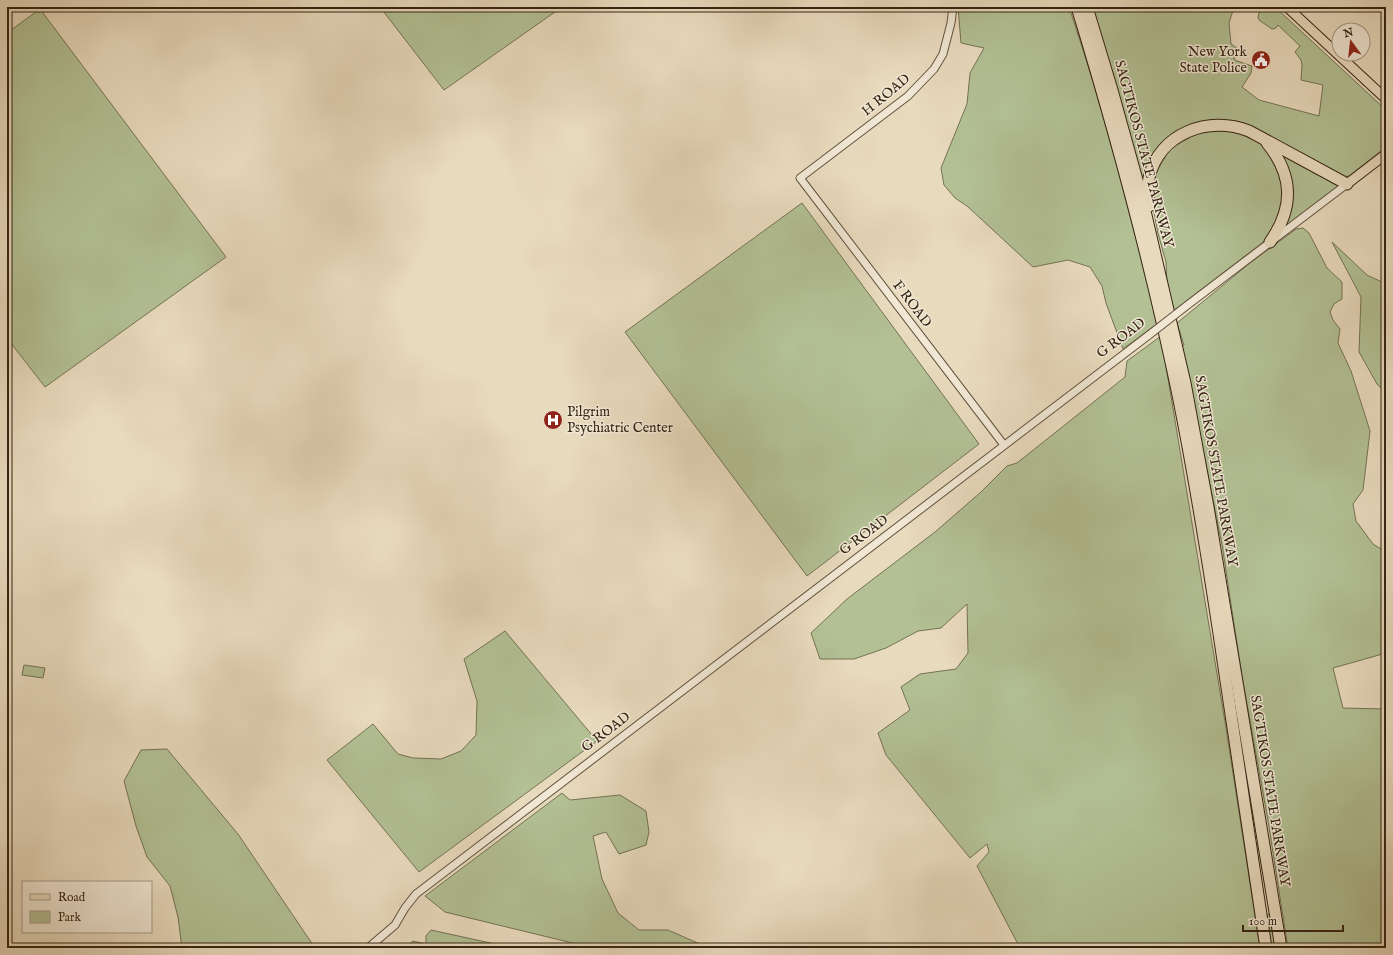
<svg xmlns="http://www.w3.org/2000/svg" width="1393" height="955" font-family="'IM FELL English',serif">
<style>
.green{fill:#b2c094;stroke:#747254}
.lines{fill:none;stroke-linecap:round;stroke-linejoin:round}
.minor-casing{stroke:#62523e;stroke-width:9}
.major-casing{stroke:#352413;stroke-width:11}
.highway-casing{stroke:#352413;stroke-width:13}
.minor{stroke:#f0e7d4;stroke-width:7}
.major{stroke:#e8dabd;stroke-width:9}
.highway{stroke:#e8dabd;stroke-width:11}
.minor-bridge-casing{stroke:#62523e;stroke-width:9;stroke-linecap:butt}
.minor-bridge{stroke:#f0e7d4;stroke-width:7}
.labels{text-anchor:middle;dominant-baseline:central;stroke-width:3;stroke-linejoin:round;paint-order:stroke}
.poi-label{font-size:14px;fill:#352413;stroke:#f0e7d4;text-anchor:end}
.street-label{font-size:14px;fill:#352413;stroke:#f0e7d4}
</style>
<rect width="100%" height="100%" fill="#e8dabd"/>
<filter id="stains"><feTurbulence type="fractalNoise" baseFrequency=".005" numOctaves="4"/><feColorMatrix values="0 0 0 0 .2 0 0 0 0 .09 0 0 0 0 .02 0 0 0 .5 -.17"/></filter>
<radialGradient id="worn" r=".72"><stop offset=".6" stop-color="#630" stop-opacity="0"/><stop offset="1" stop-color="#630" stop-opacity=".3"/></radialGradient>
<g class="green">
<path d="M 380,7 L 562,7 L 444,90 Z"/>
<path d="M 958,7 L 1069,7 C 1104,111 1132,217 1158,323 L 1123,349 L 1106,303 L 1102,286 L 1090,267 L 1068,260 L 1033,267 L 967,206 L 955,198 L 944,185 L 941,168 L 967,104 L 970,73 L 984,48 L 961,43 Z"/>
<path d="M 1091,7 L 1234,7 L 1229,23 L 1231,44 L 1237,48 L 1234,60 L 1252,66 L 1251,73 L 1242,87 L 1259,100 L 1319,116 L 1323,85 L 1301,80 L 1302,65 L 1301,60 L 1295,52 L 1300,46 L 1278,25 L 1276,28 L 1272,29 L 1259,20 L 1258,17 L 1260,10 L 1264,7 L 1273,8 L 1275,7 L 1386,110 L 1386,147 L 1349,176 L 1343,177 L 1234,123 L 1183,130 L 1144,184 Z"/>
<path d="M 40,9 L 226,257 L 45,387 L 7,338 L 7,33 Z"/>
<path d="M 1201,131 L 1234,131 L 1261,143 L 1279,167 L 1285,189 L 1275,231 L 1262,243 L 1173,311 L 1167,284 L 1166,262 L 1158,234 L 1152,201 L 1153,178 L 1170,149 Z"/>
<path d="M 1281,153 L 1339,186 L 1286,226 L 1280,155 Z"/>
<path d="M 802,203 L 979,444 L 807,576 L 625,332 Z"/>
<path d="M 1303,228 L 1309,233 L 1327,268 L 1342,282 L 1342,299 L 1334,304 L 1330,312 L 1333,320 L 1340,329 L 1338,343 L 1351,371 L 1370,431 L 1363,490 L 1353,504 L 1356,521 L 1373,544 L 1386,552 L 1386,653 L 1333,668 L 1343,708 L 1386,709 L 1386,948 L 1288,948 L 1268,821 L 1242,676 L 1222,545 L 1182,346 L 1184,345 L 1177,323 L 1250,263 L 1296,229 Z"/>
<path d="M 1332,242 L 1367,275 L 1386,284 L 1386,390 L 1384,391 L 1377,384 L 1359,352 L 1361,297 Z"/>
<path d="M 1161,336 L 1226,728 L 1260,948 L 1020,948 L 977,866 L 989,852 L 987,844 L 970,858 L 886,755 L 878,733 L 910,710 L 901,687 L 920,674 L 956,669 L 968,653 L 967,604 L 941,628 L 918,631 L 886,648 L 854,659 L 820,659 L 811,633 L 847,599 L 935,532 L 981,492 L 1007,466 L 1017,463 L 1125,377 L 1127,361 Z"/>
<path d="M 505,631 L 597,741 L 419,872 L 327,760 L 373,724 L 398,754 L 413,758 L 441,759 L 461,751 L 476,735 L 477,701 L 464,659 Z"/>
<path d="M 24,665 L 45,668 L 43,678 L 22,675 Z"/>
<path d="M 167,749 L 238,834 L 315,948 L 182,948 L 178,917 L 170,886 L 147,857 L 136,826 L 124,781 L 141,750 Z"/>
<path d="M 562,793 L 570,800 L 620,795 L 646,811 L 649,832 L 646,845 L 619,854 L 606,832 L 593,836 L 602,879 L 618,913 L 639,930 L 668,930 L 709,948 L 593,948 L 445,912 L 425,896 Z"/>
<path d="M 1272,914 L 1277,948 L 1269,948 L 1264,915 Z"/>
<path d="M 431,930 L 513,948 L 404,948 L 413,941 L 426,944 L 426,936 Z"/>
</g>
<g class="lines">
<g class="minor-casing">
<g id="minor">
<path d="M 953,7 L 951,23 L 943,54 L 934,69 L 908,96 L 800,178 L 1004,445"/>
<path d="M 1185,307 L 1347,184"/>
<path d="M 368,948 L 395,925 L 405,908 L 416,894 L 1149,335"/>
</g>
</g>
<g class="major-casing">
<g id="major">
<path d="M 1287,7 L 1386,99"/>
<path d="M 1347,184 L 1386,154"/>
</g>
</g>
<g class="highway-casing">
<g id="highway">
<path d="M 1077,7 C 1116,135 1151,264 1178,395 C 1197,489 1212,585 1226,681 C 1239,770 1253,859 1266,948"/>
<path d="M 1087,7 L 1112,90 L 1142,198 L 1185,383 L 1208,507 L 1281,948"/>
<path d="M 1267,143 C 1294,176 1294,208 1270,242"/>
<path d="M 1149,206 C 1148,197 1147,187 1149,178 C 1159,133 1209,115 1249,131 L 1347,184"/>
</g>
</g>
<use href="#minor" class="minor"/>
<use href="#major" class="major"/>
<use href="#highway" class="highway"/>
<g class="minor-bridge-casing">
<path id="minor-bridge" d="M 1149,335 L 1185,307"/>
</g>
<use href="#minor-bridge" class="minor-bridge"/>
</g>
<defs>
<g id="civic-disc" transform="scale(1)"><circle r="9.5" fill="#8f2418" stroke="#f0e7d4"/><path d="M-.6-6.5H3V-4.5H.6V-3L4-1V1h2V6H-6V1h2V-1L-.6-3ZM-1.2 2.5V6h2.4V2.5Z" fill="#fff"/></g>
<g id="hospital-disc" transform="scale(1)"><circle r="9.5" fill="#8f2418" stroke="#f0e7d4"/><path d="M-5-5h3v3.5h4V-5h3V5h-3V1.5h-4V5h-3Z" fill="#fff"/></g>
</defs>
<g fill-rule="evenodd">
<use href="#civic-disc" x="1261" y="60"/>
<use href="#hospital-disc" x="553" y="420"/>
</g>
<g class="labels">
<g class="poi-label">
<text x="1247" y="52">New York<tspan x="1247" dy="16">State Police</tspan></text>
<text x="567" y="412" text-anchor="start">Pilgrim<tspan x="567" dy="16">Psychiatric Center</tspan></text>
</g>
<g class="street-label">
<text transform="translate(886 95) rotate(-39)">H ROAD</text>
<text transform="translate(1144 154) rotate(75)">SAGTIKOS STATE PARKWAY</text>
<text transform="translate(912 304) rotate(53)">F ROAD</text>
<text transform="translate(1121 338) rotate(-37)">G ROAD</text>
<text transform="translate(1216 471) rotate(80)">SAGTIKOS STATE PARKWAY</text>
<text transform="translate(864 535) rotate(-37)">G ROAD</text>
<text transform="translate(606 732) rotate(-37)">G ROAD</text>
<text transform="translate(1270 791) rotate(81)">SAGTIKOS STATE PARKWAY</text>
</g>
</g>
<rect width="1393" height="955" fill="none" stroke="#e8dabd" stroke-width="24"/>
<rect x="8" y="8" width="1377" height="939" fill="none" stroke="#352413" stroke-width="2"/>
<rect x="12" y="12" width="1369" height="931" fill="none" stroke="#352413"/>
<rect x="22" y="881" width="130" height="52" fill="#f0e7d4" stroke="#a59987"/>
<rect x="30" y="894" width="20" height="6" fill="#e8dabd" stroke="#a59987"/>
<text x="58" y="901" font-size="12" fill="#352413">Road</text>
<rect x="30" y="911" width="20" height="12" fill="#b2c094" stroke="#a59987"/>
<text x="58" y="921" font-size="12" fill="#352413">Park</text>
<g transform="translate(1351 42) rotate(345)"><circle r="19" fill="#f0e7d4" stroke="#a59987"/>
<path d="M0-3L7 15L0 10L-7 15Z" fill="#8f2418"/>
<text y="-6" font-size="11" font-weight="bold" text-anchor="middle" fill="#352413">N</text>
</g>
<path d="M1243 925v6h100v-6" fill="none" stroke="#352413" stroke-width="2"/>
<text x="1249" y="925" font-size="12" fill="#352413" stroke="#f0e7d4" stroke-width="3" paint-order="stroke">100 m</text>
<rect width="100%" height="100%" filter="url(#stains)"/>
<rect width="100%" height="100%" fill="url(#worn)"/>
</svg>
